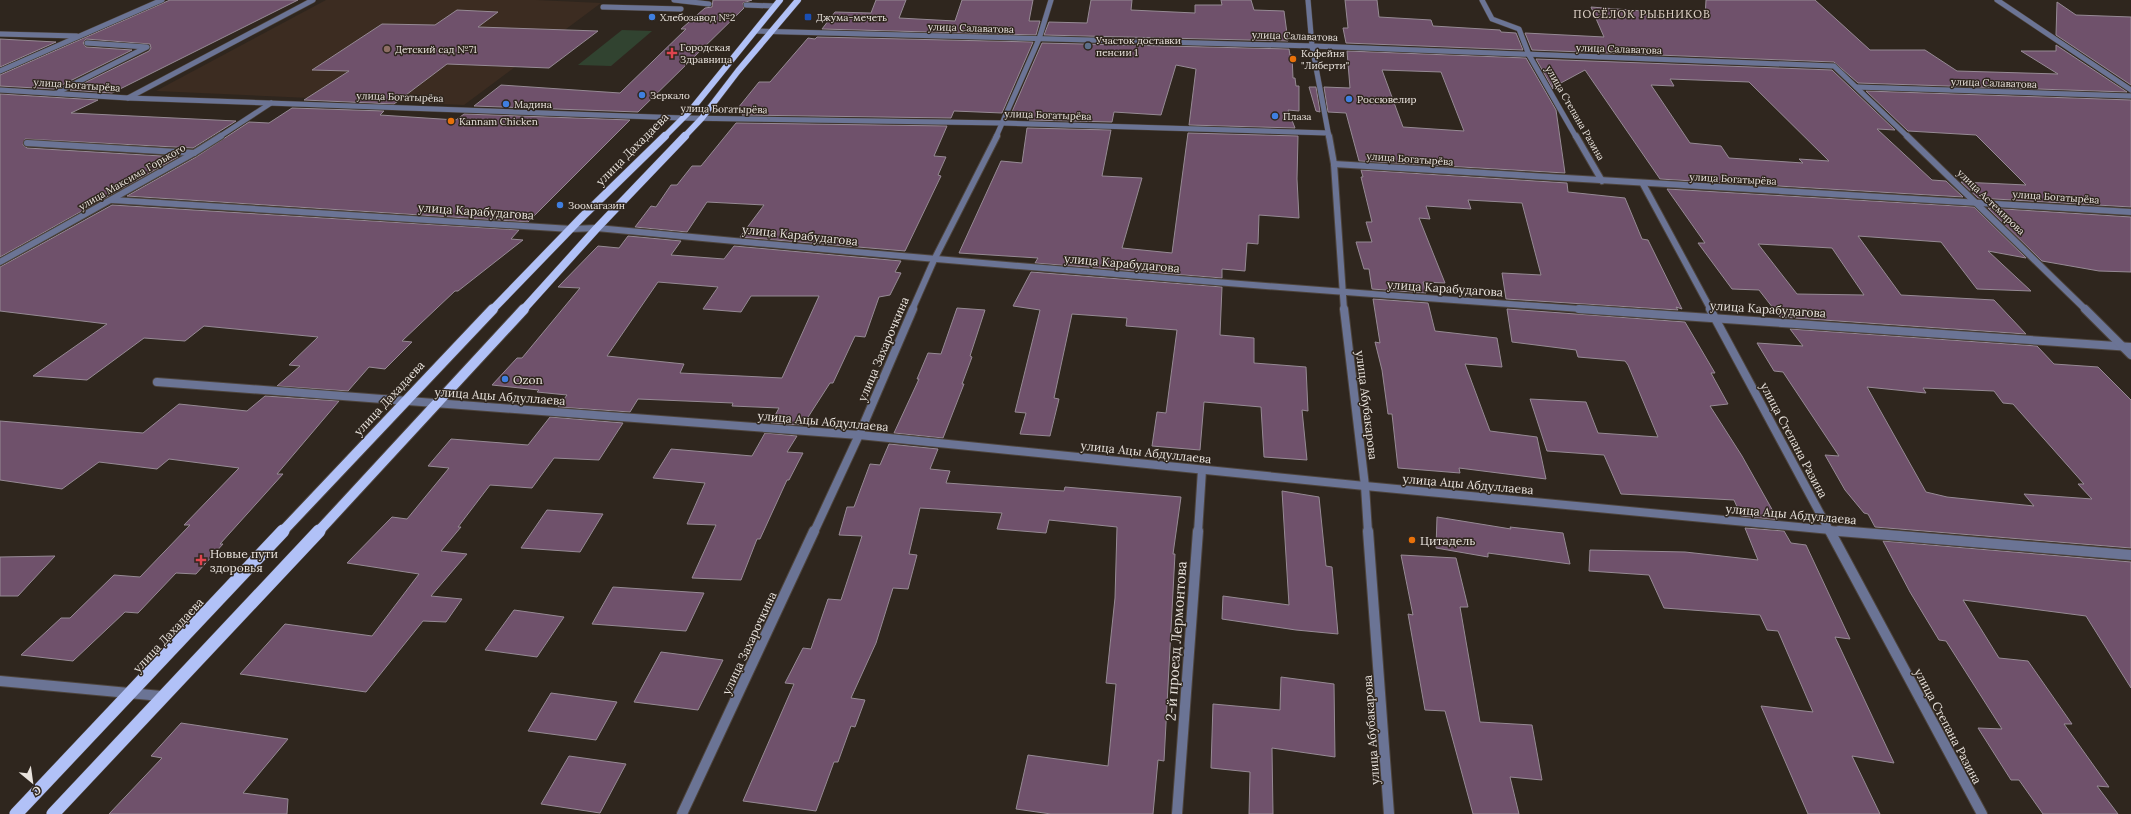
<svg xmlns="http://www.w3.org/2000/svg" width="2131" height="814" font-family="Lora,serif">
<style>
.education{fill:#3c2c21}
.green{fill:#314330}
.building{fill:#6f516b;stroke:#968a94;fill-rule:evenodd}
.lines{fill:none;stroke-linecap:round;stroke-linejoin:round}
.lane-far3-casing{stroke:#4d443d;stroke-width:6}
.lane-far2-casing{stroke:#4d443d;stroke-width:8}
.lane-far1-casing{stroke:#4d443d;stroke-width:10}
.lane-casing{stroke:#4d443d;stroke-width:12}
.street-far3-casing{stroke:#4d443d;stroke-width:6}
.street-far2-casing{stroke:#4d443d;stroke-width:8}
.street-far1-casing{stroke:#4d443d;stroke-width:10}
.street-casing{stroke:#4d443d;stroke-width:12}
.primary-far3-casing{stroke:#4d443d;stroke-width:7}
.primary-far2-casing{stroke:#4d443d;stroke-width:9}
.primary-far1-casing{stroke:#4d443d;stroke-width:12}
.primary-casing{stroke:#4d443d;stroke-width:14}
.lane-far3{stroke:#6b7495;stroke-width:5}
.lane-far2{stroke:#6b7495;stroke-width:6}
.lane-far1{stroke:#6b7495;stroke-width:8}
.lane{stroke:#6b7495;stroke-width:10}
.street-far3{stroke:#6b7495;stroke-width:5}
.street-far2{stroke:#6b7495;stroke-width:6}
.street-far1{stroke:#6b7495;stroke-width:8}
.street{stroke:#6b7495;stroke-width:10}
.primary-far3{stroke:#b1c1f7;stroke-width:6}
.primary-far2{stroke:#b1c1f7;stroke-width:8}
.primary-far1{stroke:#b1c1f7;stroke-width:10}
.primary{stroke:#b1c1f7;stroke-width:13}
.shop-dot{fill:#3f7fe0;stroke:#2f261e;stroke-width:1.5}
.transit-dot{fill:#1a4fb4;stroke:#2f261e;stroke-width:1.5}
.service-dot{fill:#5c6f8a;stroke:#2f261e;stroke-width:1.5}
.education-dot{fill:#8d6e63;stroke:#2f261e;stroke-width:1.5}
.health-dot{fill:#e0444e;stroke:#2f261e;stroke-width:1.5}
.food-dot{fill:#e8710a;stroke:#2f261e;stroke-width:1.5}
.labels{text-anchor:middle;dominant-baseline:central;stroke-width:3;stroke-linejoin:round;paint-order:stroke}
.far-poi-label{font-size:10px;fill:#e9e3dd;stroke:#2f261e;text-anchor:start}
.far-street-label{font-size:10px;fill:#e9e3dd;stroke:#2f261e}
.far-neighbourhood-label{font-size:11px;letter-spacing:1px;fill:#e2d5cb;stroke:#2f261e}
.street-label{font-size:12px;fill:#e9e3dd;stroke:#2f261e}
.poi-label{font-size:12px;fill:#e9e3dd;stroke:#2f261e;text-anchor:start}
.near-street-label{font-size:14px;fill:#e9e3dd;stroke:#2f261e}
</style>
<rect width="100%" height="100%" fill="#2f261e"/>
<path class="education" d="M 326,0 L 536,0 L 601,3 L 464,105 L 156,91 Z"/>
<path class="green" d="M 622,30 L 652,31 L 611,66 L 578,65 Z"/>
<g class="building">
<path d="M 170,0 L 298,0 L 112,93 L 70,90 L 149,51 L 151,48 L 150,44 L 86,39 L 83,43 L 86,47 L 132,50 L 54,89 L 0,86 L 0,75 Z"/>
<path d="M 713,0 L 752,0 L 743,3 L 744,8 L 638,112 L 474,106 L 501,85 L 620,93 L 686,29 L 681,29 L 705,8 L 712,7 Z"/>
<path d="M 876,0 L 906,0 L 899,18 L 955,21 L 962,0 L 1033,0 L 1029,21 L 1040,21 L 1036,35 L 822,29 L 835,12 L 871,13 Z"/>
<path d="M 1091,0 L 1132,0 L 1131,10 L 1195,13 L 1195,5 L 1222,5 L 1221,0 L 1251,0 L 1254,10 L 1284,11 L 1288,41 L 1044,35 L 1049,22 L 1087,23 Z"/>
<path d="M 1345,0 L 1377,0 L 1379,17 L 1431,20 L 1433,26 L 1500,30 L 1501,32 L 1516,33 L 1523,50 L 1346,43 L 1343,28 L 1348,28 Z"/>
<path d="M 1706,0 L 1815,0 L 1870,50 L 1925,50 L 1957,71 L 2058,74 L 2021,51 L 2056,51 L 2056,45 L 2127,92 L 1858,83 L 1834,62 L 1532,50 L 1525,33 L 1604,37 L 1591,7 L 1643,11 L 1647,15 L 1705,17 Z"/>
<path d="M 2057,2 L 2076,15 L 2131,17 L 2131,85 L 2056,35 Z"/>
<path d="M 457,10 L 498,12 L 478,27 L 598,31 L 549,68 L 447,64 L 394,104 L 304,100 L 349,71 L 312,70 L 382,24 L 435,25 Z"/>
<path d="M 817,37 L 1033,42 L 1002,113 L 954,111 L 951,118 L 742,115 L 748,108 L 738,108 L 759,82 L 770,82 L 808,38 L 815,39 Z"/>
<path d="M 0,39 L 56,42 L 0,67 Z"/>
<path d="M 1042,43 L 1289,49 L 1290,55 L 1292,55 L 1293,78 L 1295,78 L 1296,86 L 1299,86 L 1299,111 L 1288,110 L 1295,128 L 1189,125 L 1196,69 L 1176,65 L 1161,115 L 1114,112 L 1112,122 L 1029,120 L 1029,115 L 1011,114 Z"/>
<path d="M 1347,51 L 1526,58 L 1556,110 L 1565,173 L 1359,161 L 1346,113 L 1328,112 L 1324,87 L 1350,88 ZM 1382,70 L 1441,72 L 1464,131 L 1403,127 Z"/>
<path d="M 1536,59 L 1832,70 L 1895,130 L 1877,129 L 1932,180 L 1946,181 L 1963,197 L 1660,179 L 1585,70 L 1559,84 L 1550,71 L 1553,89 ZM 1670,79 L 1749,82 L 1829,161 L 1799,159 L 1803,163 L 1729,158 L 1721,146 L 1690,143 L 1651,85 L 1674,86 Z"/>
<path d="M 1309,87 L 1316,87 L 1320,112 L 1316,111 Z"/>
<path d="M 1866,91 L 2131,100 L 2131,207 L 1978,198 L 1961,182 L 2026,185 L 1976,135 L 1908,131 Z"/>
<path d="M 0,94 L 98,100 L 71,113 L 236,121 L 193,148 L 25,139 L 23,145 L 27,148 L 178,157 L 0,257 Z"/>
<path d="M 292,108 L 384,111 L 380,115 L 456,120 L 464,114 L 630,120 L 528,222 L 127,196 L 196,157 L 249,122 L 269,123 Z"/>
<path d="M 736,123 L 947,126 L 934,156 L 946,157 L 938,175 L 941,176 L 905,251 L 740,237 L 764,205 L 707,202 L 687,232 L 635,227 L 651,206 L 656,207 L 671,185 L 677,185 L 692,166 L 701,166 Z"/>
<path d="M 1027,128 L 1111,130 L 1102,176 L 1142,178 L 1122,248 L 1172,253 L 1188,133 L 1298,136 L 1297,179 L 1299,218 L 1259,215 L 1258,244 L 1247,243 L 1245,271 L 1222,269 L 1222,278 L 1035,263 L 1038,258 L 959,253 L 1001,161 L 1022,163 Z"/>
<path d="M 1361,170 L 1567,183 L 1568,192 L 1625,198 L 1642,239 L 1648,240 L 1682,309 L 1676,307 L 1678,310 L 1506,299 L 1502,273 L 1541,275 L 1522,203 L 1468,200 L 1471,209 L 1426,206 L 1430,219 L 1419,218 L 1445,283 L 1423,282 L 1426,293 L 1372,289 L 1369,269 L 1364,269 L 1356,242 L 1372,242 L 1366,222 L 1372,222 L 1361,177 L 1363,177 Z"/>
<path d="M 1667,189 L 1974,207 L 2026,258 L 1988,251 L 2031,291 L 1977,289 L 1941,242 L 1858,236 L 1901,295 L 1994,300 L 2026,334 L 1780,317 L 1759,290 L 1732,289 L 1698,243 L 1705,243 ZM 1758,244 L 1832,248 L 1864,295 L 1797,294 Z"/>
<path d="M 112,205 L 519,230 L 511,239 L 523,240 L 458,291 L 455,291 L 402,341 L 412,342 L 385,369 L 369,367 L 348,391 L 277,386 L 300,366 L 289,365 L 318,337 L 204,326 L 185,341 L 144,338 L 87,380 L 33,376 L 107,324 L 0,311 L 0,267 Z"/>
<path d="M 1988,208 L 2131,217 L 2131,272 L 2099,271 L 2042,261 Z"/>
<path d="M 628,236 L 681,241 L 671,255 L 724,259 L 734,246 L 901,261 L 895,272 L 901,273 L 890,295 L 879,297 L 865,337 L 855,336 L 833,383 L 830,383 L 803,425 L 771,423 L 779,408 L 732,406 L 733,403 L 638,399 L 630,412 L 558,407 L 567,395 L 537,392 L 539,390 L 492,385 L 517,358 L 522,358 L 580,288 L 558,287 L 598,246 L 619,248 ZM 658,282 L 718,287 L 703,309 L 741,312 L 751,296 L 819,296 L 782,378 L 680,373 L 684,364 L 607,356 Z"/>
<path d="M 1031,272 L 1222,287 L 1220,335 L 1254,338 L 1254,363 L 1306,367 L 1308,411 L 1302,410 L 1307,460 L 1264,457 L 1261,407 L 1204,402 L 1200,450 L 1152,446 L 1157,412 L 1166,413 L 1177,330 L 1126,326 L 1127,318 L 1072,314 L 1054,398 L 1059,399 L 1050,436 L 1020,434 L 1026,413 L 1015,412 L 1040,310 L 1013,306 Z"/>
<path d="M 1373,299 L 1428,303 L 1435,331 L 1497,338 L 1502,367 L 1465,364 L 1490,431 L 1537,437 L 1546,479 L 1459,468 L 1460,473 L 1398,468 L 1392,414 L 1388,414 L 1382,370 L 1375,342 L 1380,343 Z"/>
<path d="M 957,308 L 985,310 L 970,356 L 972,357 L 962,384 L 964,384 L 943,438 L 894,433 L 919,379 L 917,379 L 928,353 L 941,354 Z"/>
<path d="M 1507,309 L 1685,322 L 1715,373 L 1711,373 L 1728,404 L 1710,406 L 1742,456 L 1778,520 L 1741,516 L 1734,500 L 1621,494 L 1604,455 L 1547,451 L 1530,399 L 1586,402 L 1598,433 L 1658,437 L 1628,365 L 1625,361 L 1578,357 L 1576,350 L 1512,342 Z"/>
<path d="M 1790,329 L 2037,346 L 2054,364 L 2098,367 L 2131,400 L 2131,548 L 1875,527 L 1868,514 L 1864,513 L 1845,490 L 1825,455 L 1839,456 L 1783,372 L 1774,371 L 1757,343 L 1803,346 ZM 1867,387 L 1926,393 L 1923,388 L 1994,391 L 2003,403 L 2013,404 L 2084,484 L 2078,484 L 2092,499 L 2024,494 L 2034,506 L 1947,497 L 1926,492 Z"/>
<path d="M 265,396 L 339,401 L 277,474 L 283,474 L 220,544 L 223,544 L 196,574 L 176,573 L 138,613 L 125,612 L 73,661 L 21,655 L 61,618 L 70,618 L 114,575 L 140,577 L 190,525 L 184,525 L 239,468 L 169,459 L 157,469 L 99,462 L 62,489 L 0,480 L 0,421 L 143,433 L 179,404 L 247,411 Z"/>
<path d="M 550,417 L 623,423 L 599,460 L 554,458 L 532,488 L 490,485 L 458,527 L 461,527 L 441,551 L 467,554 L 431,596 L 462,599 L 446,622 L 423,621 L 366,692 L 240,674 L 285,624 L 372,636 L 419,574 L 347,563 L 392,517 L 407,519 L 449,468 L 428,466 L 451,439 L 528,445 Z"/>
<path d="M 765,433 L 797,436 L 787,452 L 803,453 L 789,480 L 787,480 L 760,539 L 757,539 L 741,580 L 692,578 L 716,525 L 687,524 L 705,483 L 653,478 L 671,449 L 752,456 Z"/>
<path d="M 889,444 L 938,449 L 930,469 L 950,471 L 946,483 L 1064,491 L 1065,487 L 1181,497 L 1173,554 L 1175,554 L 1164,761 L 1158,760 L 1153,814 L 1051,814 L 1016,809 L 1028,755 L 1108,766 L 1116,684 L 1106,683 L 1115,598 L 1117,527 L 1049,520 L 1046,533 L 997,529 L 1002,513 L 920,508 L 909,554 L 917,555 L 908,589 L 893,588 L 876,643 L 851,698 L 865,700 L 855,727 L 851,726 L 838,762 L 834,762 L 816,811 L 743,801 L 794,684 L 785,683 L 803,648 L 811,649 L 828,599 L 841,600 L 862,536 L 839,535 L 847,507 L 854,507 L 870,464 L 880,465 Z"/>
<path d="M 1282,491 L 1319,497 L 1326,566 L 1332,567 L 1338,634 L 1296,630 L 1222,619 L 1223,596 L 1289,605 Z"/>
<path d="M 547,510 L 603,514 L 580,552 L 521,548 Z"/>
<path d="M 1437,517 L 1511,529 L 1510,527 L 1563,533 L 1570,564 L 1488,553 L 1488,557 L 1436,548 Z"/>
<path d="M 1745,528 L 1784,531 L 1791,543 L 1806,545 L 1850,639 L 1835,637 L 1894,763 L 1852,756 L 1880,814 L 1808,814 L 1761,706 L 1813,712 L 1778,631 L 1767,630 L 1760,615 L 1664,608 L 1649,575 L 1589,571 L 1590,550 L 1685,552 L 1758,560 Z"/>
<path d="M 1883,541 L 2131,562 L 2131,688 L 2086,616 L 1963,600 L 1999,658 L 2028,661 L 2072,724 L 2064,724 L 2109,787 L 2097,786 L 2118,814 L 2043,814 L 2019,780 L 2011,780 L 1978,728 L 2002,729 L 1946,641 L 1939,640 L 1910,592 Z"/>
<path d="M 1401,555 L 1456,558 L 1468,607 L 1460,607 L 1480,722 L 1532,725 L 1542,780 L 1510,777 L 1519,814 L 1473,814 L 1445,711 L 1425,710 L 1408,614 L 1413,615 Z"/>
<path d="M 55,556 L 18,596 L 0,596 L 0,557 Z"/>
<path d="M 613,587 L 704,593 L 686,631 L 592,624 Z"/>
<path d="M 514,610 L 564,617 L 537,657 L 485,650 Z"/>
<path d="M 661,652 L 723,660 L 698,710 L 634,702 Z"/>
<path d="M 1281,677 L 1334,684 L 1335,757 L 1272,748 L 1273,814 L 1249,814 L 1250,772 L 1211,768 L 1213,704 L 1280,710 Z"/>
<path d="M 551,693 L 617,702 L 596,740 L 528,731 Z"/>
<path d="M 181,723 L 288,739 L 243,793 L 288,799 L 287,814 L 109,814 L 162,758 L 151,756 Z"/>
<path d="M 569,756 L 626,764 L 600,813 L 541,804 Z"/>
</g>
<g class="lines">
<g class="lane-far3-casing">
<g id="lane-far3">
<path d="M 674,0 L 709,4"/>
<path d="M 1482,0 L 1492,19 L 1519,29 L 1529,55"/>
<path d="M 1997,0 L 2131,90"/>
<path d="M 746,5 L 774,6"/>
<path d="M 603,7 L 681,9"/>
<path d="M 0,34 L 77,36"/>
<path d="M 56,93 L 147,47 L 87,43"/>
<path d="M 128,98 L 313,0"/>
</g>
</g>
<g class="lane-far2-casing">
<path id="lane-far2" d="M 27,143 L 194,153"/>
</g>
<g class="lane-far1-casing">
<path id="lane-far1" d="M 1198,532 L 1202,470"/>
</g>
<g class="lane-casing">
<path id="lane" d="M 1177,814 L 1198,531"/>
</g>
<g class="street-far3-casing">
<g id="street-far3">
<path d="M 1308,0 L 1312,46 L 1329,137"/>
<path d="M 755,31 L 1312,46 L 1834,66 L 1908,137"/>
<path d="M 1529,55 L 1576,137"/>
<path d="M 0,71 L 162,0"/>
<path d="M 1856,87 L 2131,96"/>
<path d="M 0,90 L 128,98 L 682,118 L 1003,123 L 1328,133"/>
<path d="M 219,137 L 271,103"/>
<path d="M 996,137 L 1039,39 L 1051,0"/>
</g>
</g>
<g class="street-far2-casing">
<g id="street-far2">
<path d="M 1329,136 L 1334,164 L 1344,310"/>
<path d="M 1576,136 L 1602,181"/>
<path d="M 1907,136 L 2086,310"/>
<path d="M 1334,164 L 2131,212"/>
<path d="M 1643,184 L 1711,310"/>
<path d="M 112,200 L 571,229 L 597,228 C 929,260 1261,287 1594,310"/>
<path d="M 0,262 L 194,153 L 221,136"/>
<path d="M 912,310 L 934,260 L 997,136"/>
</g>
</g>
<g class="street-far1-casing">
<g id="street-far1">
<path d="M 1344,309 L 1365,486 L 1368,532"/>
<path d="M 1579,309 L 2131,347"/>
<path d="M 1710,309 L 1830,532"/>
<path d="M 2085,309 L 2131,355"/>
<path d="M 157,382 L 859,435 L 1365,486 L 1851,532"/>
<path d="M 814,532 L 859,435 L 913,309"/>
</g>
</g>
<g class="street-casing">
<g id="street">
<path d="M 1368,531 L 1389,814"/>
<path d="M 1830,531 L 1982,814"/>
<path d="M 1839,531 L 2131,555"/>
<path d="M 0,681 L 161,696"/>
<path d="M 682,814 L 814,531"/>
</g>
</g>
<g class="primary-far3-casing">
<g id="primary-far3">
<path d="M 664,137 L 691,110 L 780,0"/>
<path d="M 684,137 L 702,118 L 738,71 L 798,0"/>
</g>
</g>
<g class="primary-far2-casing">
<g id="primary-far2">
<path d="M 492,310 L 583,216 L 665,136"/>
<path d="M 523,310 L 597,228 L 685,136"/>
</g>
</g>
<g class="primary-far1-casing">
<g id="primary-far1">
<path d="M 282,532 L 493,309"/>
<path d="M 318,532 L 524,309"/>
</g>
</g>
<g class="primary-casing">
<g id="primary">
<path d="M 16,814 L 283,531"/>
<path d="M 53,814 L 319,531"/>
</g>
</g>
<use href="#lane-far3" class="lane-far3"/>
<use href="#lane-far2" class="lane-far2"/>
<use href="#lane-far1" class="lane-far1"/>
<use href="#lane" class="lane"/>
<use href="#street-far3" class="street-far3"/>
<use href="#street-far2" class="street-far2"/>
<use href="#street-far1" class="street-far1"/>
<use href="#street" class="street"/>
<use href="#primary-far3" class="primary-far3"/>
<use href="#primary-far2" class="primary-far2"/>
<use href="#primary-far1" class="primary-far1"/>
<use href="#primary" class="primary"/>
</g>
<g class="shop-dot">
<circle cx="652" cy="17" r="4"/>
<circle cx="642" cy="95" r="4"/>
<circle cx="1349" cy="99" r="4"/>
<circle cx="506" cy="104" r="4"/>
<circle cx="1275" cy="116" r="4"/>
<circle cx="560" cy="205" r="4"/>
<circle cx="505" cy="379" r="4"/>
</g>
<rect class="transit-dot" x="804" y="13" width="8" height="8" rx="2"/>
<circle class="service-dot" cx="1088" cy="46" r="4"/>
<circle class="education-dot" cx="387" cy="49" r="4"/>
<g class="health-dot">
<path d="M670 47h4v4h4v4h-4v4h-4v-4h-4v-4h4z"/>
<path d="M199 554h4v4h4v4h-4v4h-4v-4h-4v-4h4z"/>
</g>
<g class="food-dot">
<circle cx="1293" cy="59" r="4"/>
<circle cx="451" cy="121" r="4"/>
<circle cx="1412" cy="540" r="4"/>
</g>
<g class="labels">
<g class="far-poi-label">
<text x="660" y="17">Хлебозавод №2</text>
<text x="816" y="17">Джума-мечеть</text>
<text x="1096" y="40">Участок доставки<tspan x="1096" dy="12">пенсии 1</tspan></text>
<text x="680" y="47">Городская<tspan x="680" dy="12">Здравница</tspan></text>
<text x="395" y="49">Детский сад №71</text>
<text x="1301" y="53">Кофейня<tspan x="1301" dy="12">"Либерти"</tspan></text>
<text x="650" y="95">Зеркало</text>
<text x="1357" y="99">Россювелир</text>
<text x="514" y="104">Мадина</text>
<text x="1283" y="116">Плаза</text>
<text x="459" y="121">Kannam Chicken</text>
<text x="568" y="205">Зоомагазин</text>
</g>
<g class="far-street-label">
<text transform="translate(971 28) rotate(2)">улица Салаватова</text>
<text transform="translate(1295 36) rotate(2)">улица Салаватова</text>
<text transform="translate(1619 49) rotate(2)">улица Салаватова</text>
<text transform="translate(1994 83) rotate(2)">улица Салаватова</text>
<text transform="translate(77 85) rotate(4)">улица Богатырёва</text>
<text transform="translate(400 97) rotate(2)">улица Богатырёва</text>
<text transform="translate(724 109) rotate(1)">улица Богатырёва</text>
<text transform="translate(1575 113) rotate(60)">улица Степана Разина</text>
<text transform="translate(1048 115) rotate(2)">улица Богатырёва</text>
<text transform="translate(1410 159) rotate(4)">улица Богатырёва</text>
<text transform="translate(132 177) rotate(-30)">улица Максима Горького</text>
<text transform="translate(1733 179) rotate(3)">улица Богатырёва</text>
<text transform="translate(2056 197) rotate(4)">улица Богатырёва</text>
<text transform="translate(1991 202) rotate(44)">улица Астемирова</text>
</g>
<g class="far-neighbourhood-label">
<text x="1642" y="14">ПОСЁЛОК РЫБНИКОВ</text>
</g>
<g class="street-label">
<text transform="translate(632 149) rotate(-45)">улица Дахадаева</text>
<text transform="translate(476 211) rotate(4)">улица Карабудагова</text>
<text transform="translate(800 235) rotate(6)">улица Карабудагова</text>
<text transform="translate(1122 263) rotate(5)">улица Карабудагова</text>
<text transform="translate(1445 288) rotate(4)">улица Карабудагова</text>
<text transform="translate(1768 309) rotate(4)">улица Карабудагова</text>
<text transform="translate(883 349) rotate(-67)">улица Захарочкина</text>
<text transform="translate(500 396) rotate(4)">улица Ацы Абдуллаева</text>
<text transform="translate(389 398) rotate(-47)">улица Дахадаева</text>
<text transform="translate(1367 405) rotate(83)">улица Абубакарова</text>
<text transform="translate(823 421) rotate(5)">улица Ацы Абдуллаева</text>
<text transform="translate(1794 440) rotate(62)">улица Степана Разина</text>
<text transform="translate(1146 452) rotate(6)">улица Ацы Абдуллаева</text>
<text transform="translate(1468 484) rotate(5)">улица Ацы Абдуллаева</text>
<text transform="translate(1791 514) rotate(5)">улица Ацы Абдуллаева</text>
<text transform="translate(168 635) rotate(-47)">улица Дахадаева</text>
<text transform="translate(749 643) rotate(-65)">улица Захарочкина</text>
<text transform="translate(1948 726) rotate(62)">улица Степана Разина</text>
<text transform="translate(1371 730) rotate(-94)">улица Абубакарова</text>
</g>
<g class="poi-label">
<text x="513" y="379">Ozon</text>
<text x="1420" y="540">Цитадель</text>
<text x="210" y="553">Новые пути<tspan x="210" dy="14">здоровья</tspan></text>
</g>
<g class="near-street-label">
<text transform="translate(1176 641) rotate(-86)">2-й проезд Лермонтова</text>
</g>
</g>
<g transform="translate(32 782) rotate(151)" stroke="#2f261e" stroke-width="3" paint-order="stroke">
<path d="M0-3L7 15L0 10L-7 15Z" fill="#e9e3dd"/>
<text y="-6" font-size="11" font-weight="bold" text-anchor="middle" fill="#e9e3dd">С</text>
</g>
</svg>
